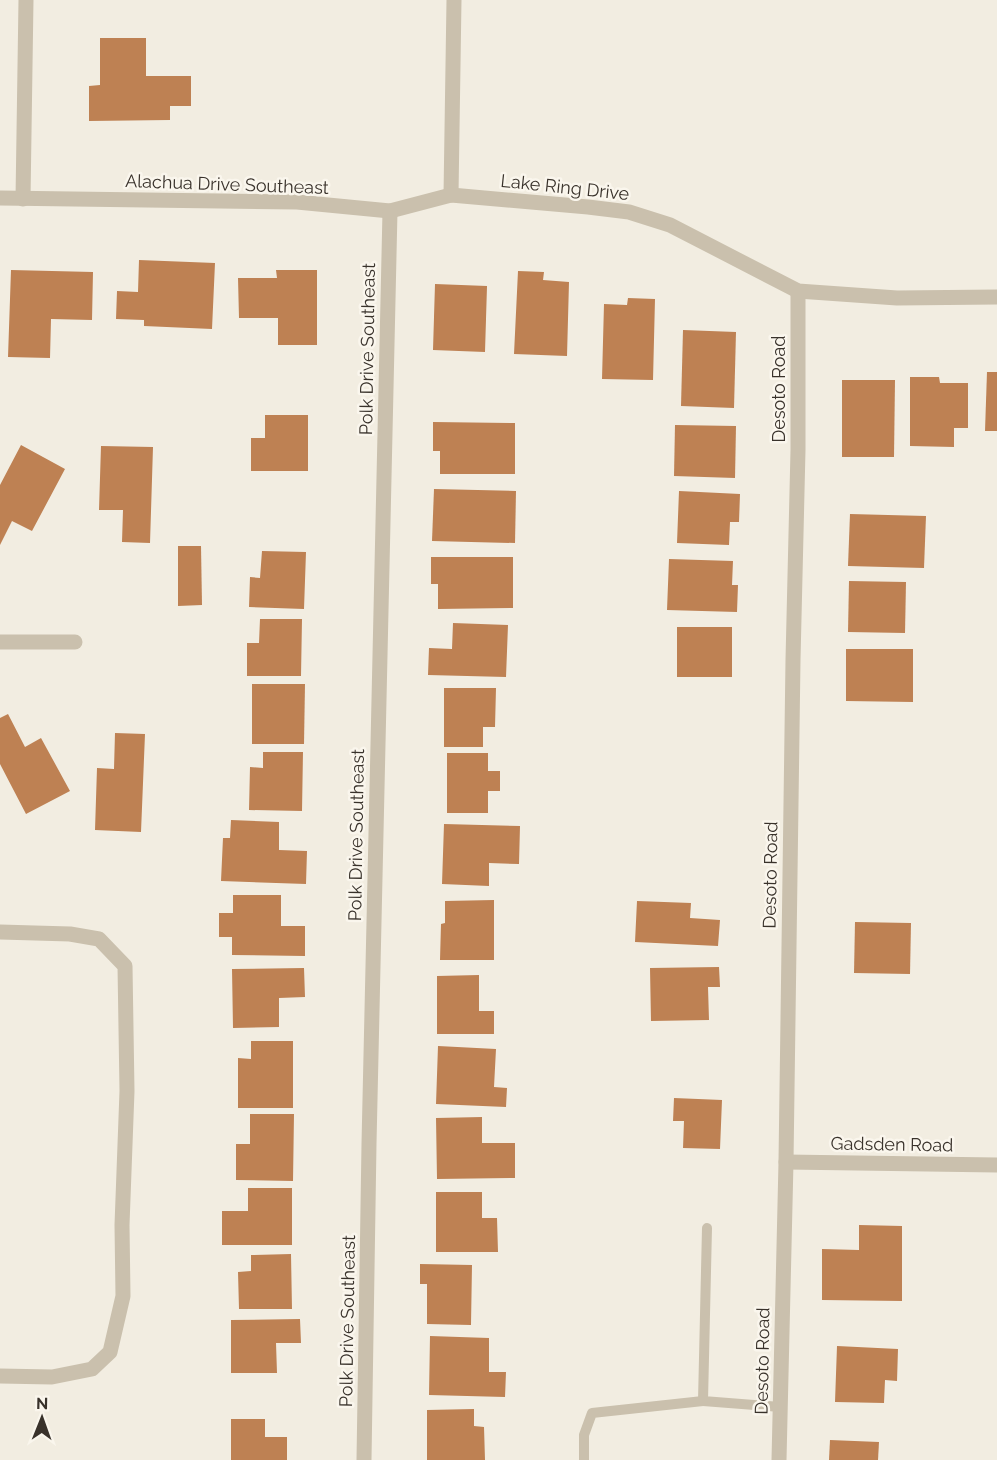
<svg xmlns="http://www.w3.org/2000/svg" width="997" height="1460" font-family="Raleway,sans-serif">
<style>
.building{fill:#be8153}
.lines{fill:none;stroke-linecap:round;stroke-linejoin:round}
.lane{stroke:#cac0ad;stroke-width:10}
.street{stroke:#cac0ad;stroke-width:15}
.labels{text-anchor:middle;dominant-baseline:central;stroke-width:5;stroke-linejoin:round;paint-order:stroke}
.street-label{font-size:18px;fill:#39322b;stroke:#faf6ed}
</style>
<rect width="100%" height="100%" fill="#f2ede1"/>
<g class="building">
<path d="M 100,38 L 146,38 L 146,76 L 191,76 L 191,106 L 170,106 L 170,120 L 89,121 L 89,86 L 100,85 Z"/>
<path d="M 139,260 L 215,263 L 212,329 L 144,326 L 144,320 L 116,319 L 117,291 L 138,292 Z"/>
<path d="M 11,270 L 93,272 L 92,320 L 51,319 L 50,358 L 8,357 Z"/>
<path d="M 276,270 L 317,270 L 317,345 L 278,345 L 278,318 L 239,318 L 238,278 L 277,278 Z"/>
<path d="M 518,271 L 544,272 L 543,280 L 569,282 L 567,356 L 514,354 Z"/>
<path d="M 435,284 L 487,286 L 485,352 L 433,350 Z"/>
<path d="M 628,298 L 655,299 L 653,380 L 602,379 L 604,304 L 627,305 Z"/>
<path d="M 683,330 L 736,332 L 734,408 L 681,406 Z"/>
<path d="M 987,372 L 997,372 L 997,431 L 985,431 Z"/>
<path d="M 910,377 L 939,377 L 940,383 L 968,383 L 968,428 L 954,428 L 954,447 L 910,446 Z"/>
<path d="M 842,380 L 895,380 L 894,457 L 842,457 Z"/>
<path d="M 265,415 L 308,415 L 308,471 L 251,471 L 251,438 L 265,438 Z"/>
<path d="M 433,422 L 515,423 L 515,474 L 440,474 L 440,451 L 433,451 Z"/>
<path d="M 675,425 L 736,426 L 735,478 L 674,476 Z"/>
<path d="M 21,445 L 65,469 L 32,531 L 12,521 L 0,545 L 0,485 Z"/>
<path d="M 101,446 L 153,447 L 150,543 L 122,542 L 123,510 L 99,510 Z"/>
<path d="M 434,489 L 516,491 L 515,543 L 432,541 Z"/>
<path d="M 679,491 L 740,494 L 739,522 L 730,522 L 729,545 L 677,543 Z"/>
<path d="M 850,514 L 926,516 L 924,568 L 848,566 Z"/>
<path d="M 178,546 L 201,546 L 202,605 L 178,606 Z"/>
<path d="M 262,551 L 306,552 L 304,609 L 249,607 L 250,577 L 260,578 Z"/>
<path d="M 431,557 L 513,557 L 513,608 L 438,609 L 438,584 L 431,584 Z"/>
<path d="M 669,559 L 733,561 L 732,585 L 738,585 L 737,612 L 667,610 Z"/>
<path d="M 849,581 L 906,582 L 905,633 L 848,632 Z"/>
<path d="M 260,619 L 302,619 L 301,676 L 247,676 L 247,643 L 259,643 Z"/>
<path d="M 453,623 L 508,625 L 506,677 L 428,675 L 429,648 L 452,649 Z"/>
<rect x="677" y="627" width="55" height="50"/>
<path d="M 846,649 L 913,649 L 913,702 L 846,701 Z"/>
<path d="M 252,684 L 305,684 L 304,744 L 252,744 Z"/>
<path d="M 444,688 L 496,688 L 495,727 L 483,727 L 483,747 L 444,747 Z"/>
<path d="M 8,714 L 25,747 L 41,738 L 70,791 L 26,814 L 0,764 L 0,718 Z"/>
<path d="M 115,733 L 145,734 L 141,832 L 95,830 L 97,768 L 114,769 Z"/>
<path d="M 263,752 L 303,752 L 302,811 L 249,810 L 250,767 L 263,768 Z"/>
<path d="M 447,753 L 488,753 L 488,771 L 500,771 L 500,791 L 488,791 L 488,813 L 447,813 Z"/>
<path d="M 231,820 L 279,822 L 279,850 L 307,851 L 306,884 L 221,881 L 223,838 L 230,838 Z"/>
<path d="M 444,824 L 520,826 L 519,864 L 489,863 L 489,886 L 442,884 Z"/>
<path d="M 233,895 L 281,895 L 281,926 L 305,926 L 305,956 L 232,955 L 232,937 L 219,937 L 219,913 L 233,913 Z"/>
<path d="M 494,900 L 494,960 L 440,960 L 441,924 L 445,923 L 445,901 Z"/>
<path d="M 637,901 L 691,903 L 690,918 L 720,920 L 718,946 L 635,942 Z"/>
<path d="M 855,922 L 911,923 L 910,974 L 854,973 Z"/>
<path d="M 719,967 L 720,987 L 708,987 L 709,1020 L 651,1021 L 650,968 Z"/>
<path d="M 304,968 L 305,997 L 279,998 L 279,1027 L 233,1028 L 232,969 Z"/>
<path d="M 479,975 L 479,1011 L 494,1011 L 494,1034 L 437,1034 L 437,976 Z"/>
<path d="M 251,1041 L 293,1041 L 293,1108 L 238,1108 L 238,1058 L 251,1059 Z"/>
<path d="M 438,1046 L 496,1049 L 494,1087 L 507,1088 L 506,1107 L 436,1104 Z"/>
<path d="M 674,1098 L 722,1100 L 720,1149 L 683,1148 L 684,1121 L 673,1121 Z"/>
<path d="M 250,1114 L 294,1114 L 293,1181 L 236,1180 L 236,1144 L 250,1144 Z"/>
<path d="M 482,1117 L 482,1143 L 515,1143 L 515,1178 L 437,1179 L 436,1118 Z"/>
<path d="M 248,1188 L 292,1188 L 292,1245 L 222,1245 L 222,1211 L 248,1211 Z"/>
<path d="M 436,1192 L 482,1192 L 482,1218 L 497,1218 L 498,1252 L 436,1252 Z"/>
<path d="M 859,1225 L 902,1226 L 902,1301 L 822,1300 L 822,1249 L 859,1250 Z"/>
<path d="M 291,1254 L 292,1309 L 239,1309 L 238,1272 L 251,1271 L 251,1255 Z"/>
<path d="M 420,1264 L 472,1265 L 471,1325 L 427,1324 L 427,1284 L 420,1284 Z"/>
<path d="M 300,1319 L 301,1343 L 276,1343 L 277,1373 L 231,1373 L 231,1320 Z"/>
<path d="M 430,1336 L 489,1338 L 489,1372 L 506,1372 L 505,1397 L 429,1395 Z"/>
<path d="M 837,1346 L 898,1349 L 897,1381 L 885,1380 L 884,1403 L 835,1402 Z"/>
<path d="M 474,1409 L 474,1426 L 484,1427 L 485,1460 L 427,1460 L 427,1410 Z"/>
<path d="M 231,1419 L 265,1419 L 265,1437 L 287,1437 L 287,1460 L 231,1460 Z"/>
<path d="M 830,1440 L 879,1442 L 878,1460 L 829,1460 Z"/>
</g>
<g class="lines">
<g class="lane">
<path d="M 707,1228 L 703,1401 L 780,1407"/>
<path d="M 584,1460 L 584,1435 L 592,1413 L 703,1401"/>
</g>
<g class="street">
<path d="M 451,195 L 454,0"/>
<path d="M 0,198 L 297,202 L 390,211 L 451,195 L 588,207 L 629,212 L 670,225 L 798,291 L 897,298 L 997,297"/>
<path d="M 23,199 L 26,0"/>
<path d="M 0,642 L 75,642"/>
<path d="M 0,932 L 70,934 L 99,939 L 125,966 L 127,1091 L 122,1225 L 123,1296 L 110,1352 L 92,1369 L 52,1377 L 0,1376"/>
<path d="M 786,1162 L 997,1165"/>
<path d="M 364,1460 L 369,1144 L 390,211"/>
<path d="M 779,1460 L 786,1162 L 793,660 L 798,450 L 798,291"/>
</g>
</g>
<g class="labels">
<g class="street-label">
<text transform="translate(227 184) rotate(2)">Alachua Drive Southeast</text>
<text transform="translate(565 187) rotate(6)">Lake Ring Drive</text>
<text transform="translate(367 349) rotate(-89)">Polk Drive Southeast</text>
<text transform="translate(778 389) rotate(-90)">Desoto Road</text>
<text transform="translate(356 835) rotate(-89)">Polk Drive Southeast</text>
<text transform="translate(770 875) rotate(-89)">Desoto Road</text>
<text transform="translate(892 1144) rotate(1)">Gadsden Road</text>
<text transform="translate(347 1321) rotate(-89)">Polk Drive Southeast</text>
<text transform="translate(762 1361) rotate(-89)">Desoto Road</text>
</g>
</g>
<g transform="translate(42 1418) rotate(1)" stroke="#faf6ed" stroke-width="4.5" paint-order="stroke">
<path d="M0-4.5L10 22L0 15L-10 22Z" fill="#39322b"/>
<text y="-9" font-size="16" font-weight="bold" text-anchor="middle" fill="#39322b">N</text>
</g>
</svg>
